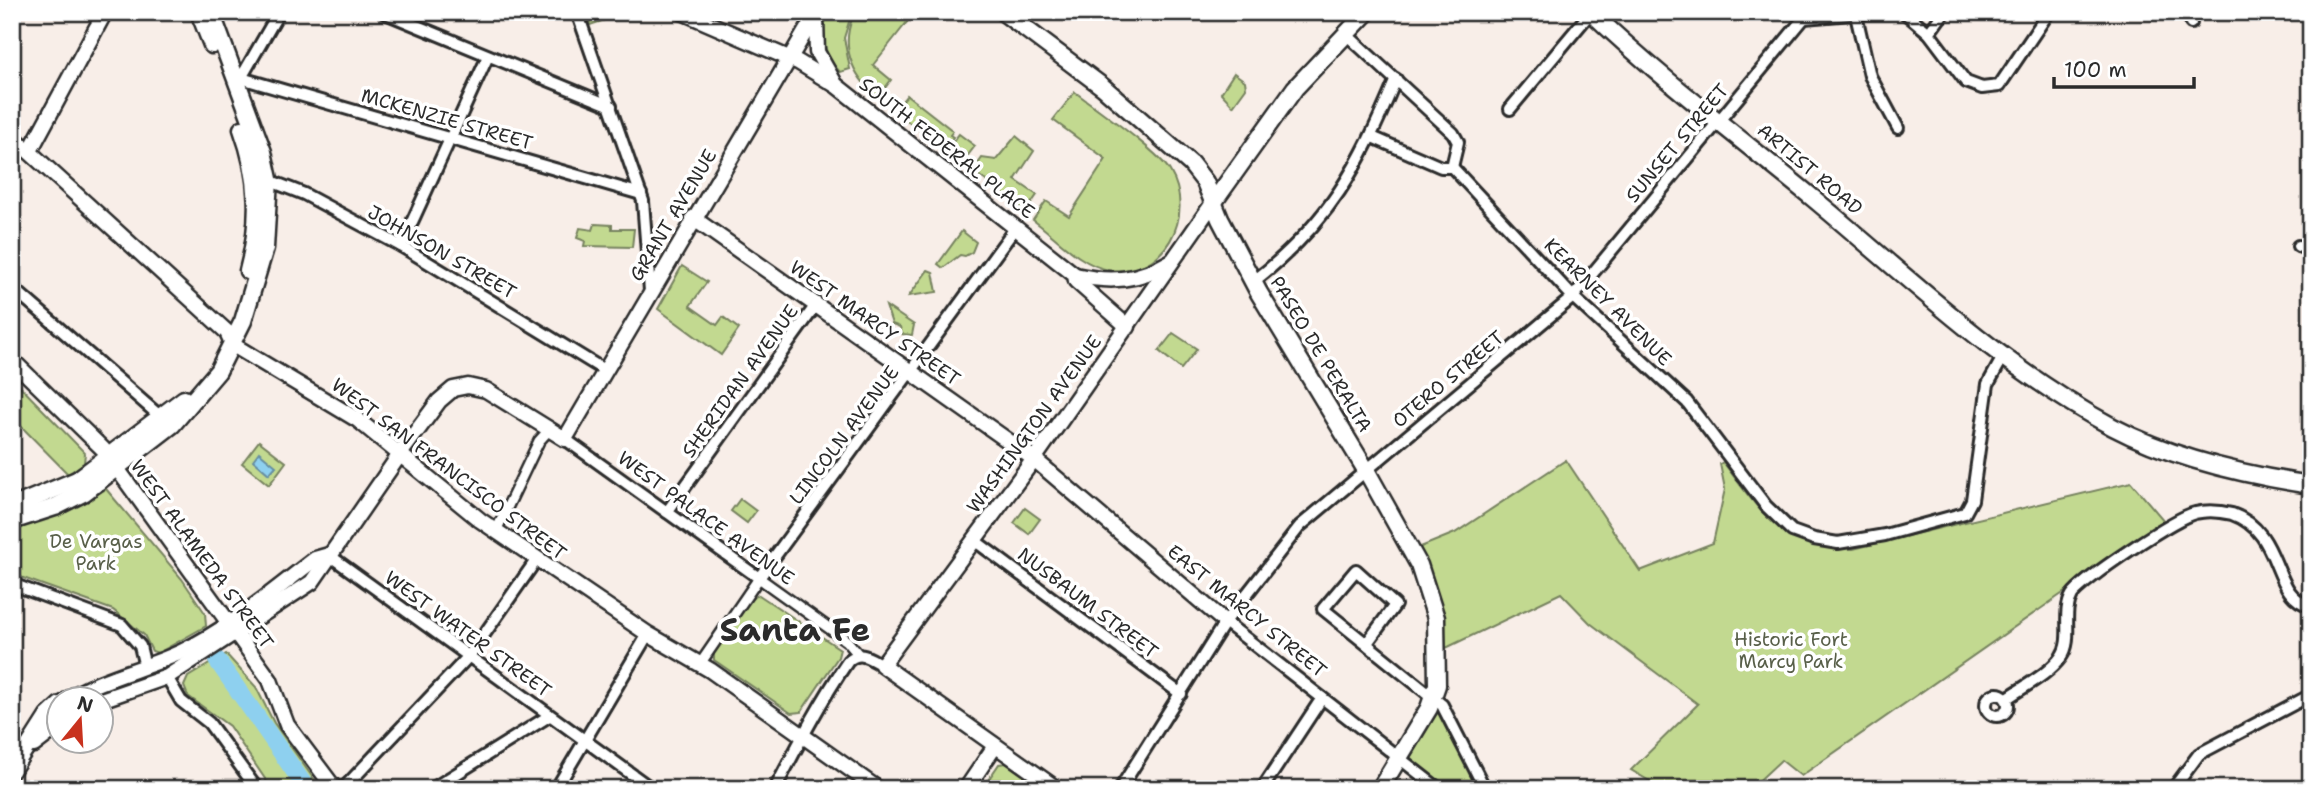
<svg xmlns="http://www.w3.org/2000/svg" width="2323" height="801" font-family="'Shantell Sans',sans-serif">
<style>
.green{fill:#c2d990;stroke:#76825e;stroke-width:2}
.water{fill:#8ed0ef;stroke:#668ea1;stroke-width:2}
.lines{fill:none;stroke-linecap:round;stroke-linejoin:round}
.river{stroke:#8ed0ef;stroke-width:18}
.pedestrian-casing{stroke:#2b2b2b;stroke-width:14}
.minor-casing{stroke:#2b2b2b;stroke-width:16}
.tertiary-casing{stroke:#2b2b2b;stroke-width:19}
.secondary-casing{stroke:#2b2b2b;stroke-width:21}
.pedestrian{stroke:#fff;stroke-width:9}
.minor{stroke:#fff;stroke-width:10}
.tertiary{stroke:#fff;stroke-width:14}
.secondary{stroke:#fff;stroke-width:16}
.labels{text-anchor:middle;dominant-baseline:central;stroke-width:7;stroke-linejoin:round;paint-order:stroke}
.street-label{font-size:19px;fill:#2b2b2b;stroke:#fff}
.park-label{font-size:19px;fill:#585f49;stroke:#fff}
.town-label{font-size:33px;font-weight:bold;fill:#2b2b2b;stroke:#fff}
</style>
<rect width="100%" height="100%" fill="#f8eee8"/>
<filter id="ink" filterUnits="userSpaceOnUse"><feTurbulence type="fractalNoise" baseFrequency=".0143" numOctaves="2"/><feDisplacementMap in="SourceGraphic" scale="14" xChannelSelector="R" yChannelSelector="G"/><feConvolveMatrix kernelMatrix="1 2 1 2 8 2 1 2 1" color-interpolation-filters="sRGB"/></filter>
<g filter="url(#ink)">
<g class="green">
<path d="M 586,12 L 629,12 L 590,25 Z"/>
<path d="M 828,12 L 852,12 L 844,38 L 850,69 L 840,72 C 823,55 820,34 828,12 Z"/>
<path d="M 855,12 L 915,12 L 873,65 L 891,80 L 878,97 C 851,75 839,45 855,12 Z"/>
<path d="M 1234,73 L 1245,81 L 1246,88 L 1233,106 L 1221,93 Z"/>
<path d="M 1075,92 C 1097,109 1158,151 1170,171 C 1197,216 1164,278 1109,270 C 1080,265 1056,237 1033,220 L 1046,201 L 1069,216 L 1106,159 L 1053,120 Z"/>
<path d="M 907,95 L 953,131 L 950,135 L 953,137 L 944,149 L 894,111 Z"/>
<path d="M 959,134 L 975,146 L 962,163 L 946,151 Z"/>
<path d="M 1016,136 L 1034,151 L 1015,180 L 1037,195 L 1026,211 L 973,171 L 982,158 L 996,160 Z"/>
<path d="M 595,224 L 612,225 L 612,229 L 634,229 L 632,247 L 584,246 L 585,241 L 577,238 L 580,228 L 593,230 Z"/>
<path d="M 962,231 L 976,242 L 972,252 L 965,256 L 960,255 L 943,268 L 938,264 Z"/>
<path d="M 682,266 L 707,282 L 690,306 L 717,325 L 723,317 L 739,329 L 721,355 L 658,309 Z"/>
<path d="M 928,270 L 933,272 L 937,292 L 909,296 Z"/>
<path d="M 886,306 L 914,325 L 912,335 L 902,334 L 900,327 L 892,324 Z"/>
<path d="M 1173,333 L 1197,349 L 1181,369 L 1159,351 Z"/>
<path d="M 12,378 L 85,453 L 84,463 L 68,474 L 12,417 Z"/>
<path d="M 259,441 L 286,462 L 269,485 L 242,463 Z"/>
<path d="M 1566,460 L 1640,571 L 1713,543 L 1725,489 L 1720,464 L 1723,462 C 1764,516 1779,545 1853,549 L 2131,482 L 2165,522 L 1801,776 L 1781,760 L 1750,789 L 1663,789 L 1631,770 L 1698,704 L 1590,623 L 1561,593 L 1446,648 L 1444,646 C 1448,612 1433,578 1418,548 L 1455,533 Z"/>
<path d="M 106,489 L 182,579 L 205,613 L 206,626 L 158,653 L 152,651 L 144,635 L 113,610 L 12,574 L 12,525 L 68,510 Z"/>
<path d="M 740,499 L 756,511 L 747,523 L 731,511 Z"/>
<path d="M 1025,508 L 1040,519 L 1029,534 L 1014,523 Z"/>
<path d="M 759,595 L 840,649 L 838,657 L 801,712 L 791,713 L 714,660 L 714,651 L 752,598 Z"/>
<path d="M 226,654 L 256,687 L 274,723 L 321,789 L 272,789 L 229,726 L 188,696 L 184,686 L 188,677 Z"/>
<path d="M 1439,710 L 1479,789 L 1448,789 L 1410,758 Z"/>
<path d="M 1006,763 L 1043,789 L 982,789 L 999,764 Z"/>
</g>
<path class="water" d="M 259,452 L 276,466 L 269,474 L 253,460 Z"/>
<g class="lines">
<path class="river" d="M 217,660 L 307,789"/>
<g class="pedestrian-casing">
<g id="pedestrian">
<path d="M 496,531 L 539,441 L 549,430"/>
<path d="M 700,664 L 759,578 L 847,641 L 858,654"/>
</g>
</g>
<g class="minor-casing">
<g id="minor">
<path d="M 383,12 L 611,106"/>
<path d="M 577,12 L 643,201 L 650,291"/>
<path d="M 1797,12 L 1804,18 L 1876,12"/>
<path d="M 1904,12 L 1929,33 L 1966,82 L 1982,88 L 1999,86 L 2049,12"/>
<path d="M 2189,12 L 2191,23"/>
<path d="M 1856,15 L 1870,76 L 1898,128"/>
<path d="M 1345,33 L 1453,133 L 1458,142 L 1452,167"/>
<path d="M 1929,33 L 1944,12"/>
<path d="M 241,78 L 641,194"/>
<path d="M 241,78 L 279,12"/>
<path d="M 1510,109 L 1591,12"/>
<path d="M 1372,137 L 1441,167 L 1452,167 L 1573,297 L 1687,402 L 1766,506 L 1792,531 L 1814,539 L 1838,543 L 1885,535 L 1965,513 L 1972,500 L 1988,384 L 2003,357"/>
<path d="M 263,178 L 304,194 L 401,246 L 604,370"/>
<path d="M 401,246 L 488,56"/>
<path d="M 2298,246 L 2311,250"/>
<path d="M 1253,282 C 1330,222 1359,167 1396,79"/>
<path d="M 12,287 L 162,418"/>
<path d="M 565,439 L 759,578 L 1016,227"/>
<path d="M 667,512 L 816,305"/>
<path d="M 974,540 L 1181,694"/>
<path d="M 329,555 L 652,789"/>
<path d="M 12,584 L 122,625 L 140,646 L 145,667"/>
<path d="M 1225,622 L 1439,789"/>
<path d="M 1367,643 L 1395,605 L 1356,570 L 1323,609 L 1442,705 L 1485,789"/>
<path d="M 167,677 L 181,701 L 209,723 L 257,789"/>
<circle cx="1997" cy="705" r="11"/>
<path d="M 2006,699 C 2023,687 2049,674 2061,657 C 2074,639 2061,614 2072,595 C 2082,580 2176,517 2195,513 C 2207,510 2220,511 2232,514 C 2285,533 2270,597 2311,606"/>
<path d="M 12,740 L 27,750"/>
<path d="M 343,789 L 469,656 L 537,559"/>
<path d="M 432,789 L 549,716"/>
<path d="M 556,789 L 648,634"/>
<path d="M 775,789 C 798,745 820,702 848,661 C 860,650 869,658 882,665"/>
<path d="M 1120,789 L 1225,622 L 1300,526 L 1573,297 L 1809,12"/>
<path d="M 1262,789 L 1322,698"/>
<path d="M 2173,789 L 2199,754 L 2311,695"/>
</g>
</g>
<g class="tertiary-casing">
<g id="tertiary">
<path d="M 682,12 L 798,62 L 837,86 L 1075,275 L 1076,281 L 1128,327"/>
<path d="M 816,19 L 817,52 L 834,82"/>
<path d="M 12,136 L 227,332 L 233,345 L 358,420 L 480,520 L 648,634 L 710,670 L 878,789"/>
<path d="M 30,151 L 105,12"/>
<path d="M 693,218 L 1034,459 L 1225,622"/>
<path d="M 1075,275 C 1111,283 1138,281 1170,262"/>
<path d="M 12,360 L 103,449 L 270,680 L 287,725 L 335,789"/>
<path d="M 67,700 C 102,677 143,670 181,652 C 229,629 273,591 315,559 L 329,555"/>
<path d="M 101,700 L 167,677 L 312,582 L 405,447 L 439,401 L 453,389 L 468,386 L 486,390 L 565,439 L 817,12"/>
<path d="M 34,745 L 60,725"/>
<path d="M 12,771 L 47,716 L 60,704"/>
<path d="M 966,789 L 995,746"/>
<path d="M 1057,789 L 882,665 L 1034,459 L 1213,203"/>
</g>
</g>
<g class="secondary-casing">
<g id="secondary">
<path d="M 199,12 L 212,45"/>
<path d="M 1003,12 L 1103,87 L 1191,164 L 1205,182 L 1220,219 L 1259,293 L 1366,470 L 1419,565 L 1436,618 L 1437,685 L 1429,708 L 1380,789"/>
<path d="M 1591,12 C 1661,79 1740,138 1814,199 C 1910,279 2002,368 2113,427 C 2174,459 2244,475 2311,485"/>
<path d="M 242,129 C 260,178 261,221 248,271"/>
<path d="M 1213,203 L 1295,88 L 1367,12"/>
<path d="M 12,507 L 77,480 L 184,399"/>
<path d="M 12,521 L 55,507 L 85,492 L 172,425 L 218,371 L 243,321 L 265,248 L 269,179 L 263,152 L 211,12"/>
</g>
</g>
<use href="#pedestrian" class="pedestrian"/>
<use href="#minor" class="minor"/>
<use href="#tertiary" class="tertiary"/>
<use href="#secondary" class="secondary"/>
</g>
</g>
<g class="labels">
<g class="street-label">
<text transform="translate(447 119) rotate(16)">MCKENZIE STREET</text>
<text transform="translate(1677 143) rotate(-50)">SUNSET STREET</text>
<text transform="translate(947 148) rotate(38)">SOUTH FEDERAL PLACE</text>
<text transform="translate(1810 169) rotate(40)">ARTIST ROAD</text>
<text transform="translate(673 215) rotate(-59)">GRANT AVENUE</text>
<text transform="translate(442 252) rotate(30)">JOHNSON STREET</text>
<text transform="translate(1608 302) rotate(45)">KEARNEY AVENUE</text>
<text transform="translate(875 323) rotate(35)">WEST MARCY STREET</text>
<text transform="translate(1321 354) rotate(59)">PASEO DE PERALTA</text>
<text transform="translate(1448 379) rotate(-40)">OTERO STREET</text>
<text transform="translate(740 381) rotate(-54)">SHERIDAN AVENUE</text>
<text transform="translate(1034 424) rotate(-54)">WASHINGTON AVENUE</text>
<text transform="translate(844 435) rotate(-53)">LINCOLN AVENUE</text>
<text transform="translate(449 469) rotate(37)">WEST SAN FRANCISCO STREET</text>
<text transform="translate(706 518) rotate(36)">WEST PALACE AVENUE</text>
<text transform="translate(202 554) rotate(54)">WEST ALAMEDA STREET</text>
<text transform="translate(1088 603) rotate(37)">NUSBAUM STREET</text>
<text transform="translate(1247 611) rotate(39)">EAST MARCY STREET</text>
<text transform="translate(468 634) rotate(36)">WEST WATER STREET</text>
</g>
<g class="park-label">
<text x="96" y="541">De Vargas<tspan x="96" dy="22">Park</tspan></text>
<text x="1791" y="639">Historic Fort<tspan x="1791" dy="22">Marcy Park</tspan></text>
</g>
<g class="town-label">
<text x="795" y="629">Santa Fe</text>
</g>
</g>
<rect width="2323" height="801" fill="none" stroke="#fff" stroke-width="42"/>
<rect x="21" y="21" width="2281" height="759" fill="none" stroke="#2b2b2b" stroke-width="2.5" filter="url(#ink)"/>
<g transform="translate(80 720) rotate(18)"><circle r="33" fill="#ffffff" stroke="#aaaaaa" stroke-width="2"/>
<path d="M0-5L12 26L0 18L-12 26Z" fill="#c8321e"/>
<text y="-10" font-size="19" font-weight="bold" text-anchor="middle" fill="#2b2b2b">N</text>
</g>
<path d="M2054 77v10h140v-10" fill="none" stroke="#2b2b2b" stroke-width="3.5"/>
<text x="2064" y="77" font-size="21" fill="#2b2b2b" stroke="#ffffff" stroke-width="5" paint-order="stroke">100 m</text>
</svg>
